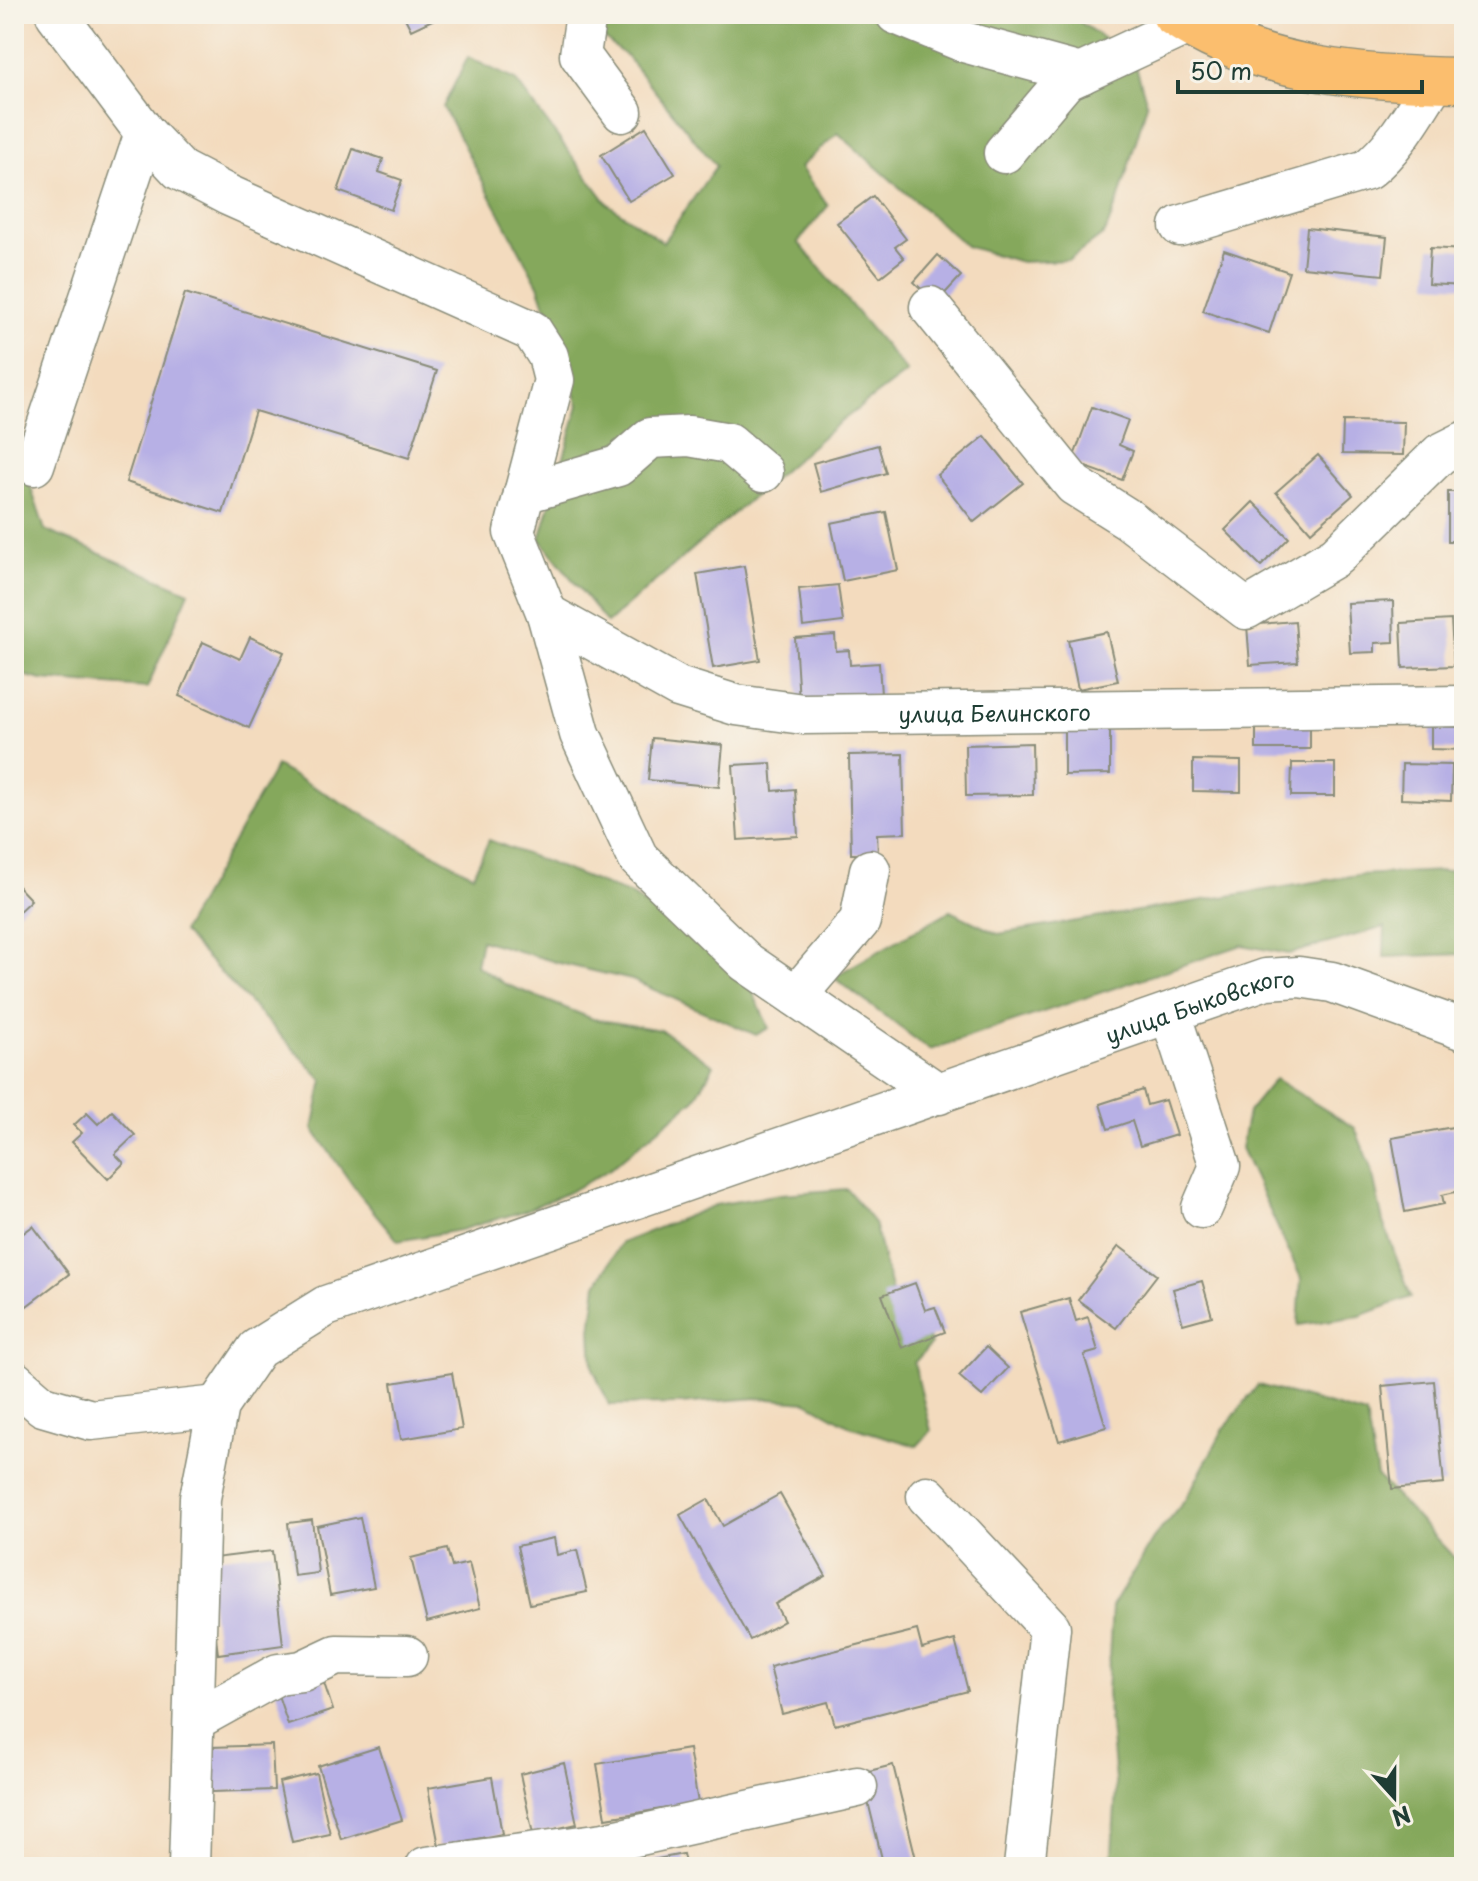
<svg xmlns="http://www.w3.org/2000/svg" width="1478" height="1881" font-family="'Playpen Sans',sans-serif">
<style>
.forest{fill:#85a85c;stroke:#527248;stroke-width:2}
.building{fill:#b7b0e5}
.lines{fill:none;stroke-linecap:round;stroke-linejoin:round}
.minor-casing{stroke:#898c79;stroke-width:43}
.major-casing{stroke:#898c79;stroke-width:47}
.minor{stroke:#fff;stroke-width:40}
.major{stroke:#fbbe6e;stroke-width:44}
.labels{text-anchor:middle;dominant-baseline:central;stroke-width:6;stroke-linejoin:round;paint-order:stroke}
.street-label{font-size:22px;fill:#1f3d34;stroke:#f7f3e8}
</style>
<rect width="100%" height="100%" fill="#f7f3e8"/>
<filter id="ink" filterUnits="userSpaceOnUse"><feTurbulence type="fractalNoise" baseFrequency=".0125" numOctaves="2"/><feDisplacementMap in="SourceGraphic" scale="16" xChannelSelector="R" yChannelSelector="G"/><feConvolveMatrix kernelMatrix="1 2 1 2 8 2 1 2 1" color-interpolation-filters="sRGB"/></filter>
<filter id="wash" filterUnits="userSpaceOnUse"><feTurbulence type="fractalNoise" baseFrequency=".006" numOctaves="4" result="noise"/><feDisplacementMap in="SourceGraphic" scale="32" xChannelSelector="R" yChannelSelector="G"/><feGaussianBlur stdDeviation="1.8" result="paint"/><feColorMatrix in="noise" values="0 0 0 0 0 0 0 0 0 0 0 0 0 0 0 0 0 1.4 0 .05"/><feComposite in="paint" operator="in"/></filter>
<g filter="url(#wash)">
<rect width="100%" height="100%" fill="#f3dbbe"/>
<g class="forest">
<path d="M 575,14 L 1068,14 L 1134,59 L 1147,104 L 1119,198 L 1105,233 L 1069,260 L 1021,262 L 966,246 L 838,133 L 800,167 L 828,206 L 798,242 L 907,372 L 835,426 L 607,623 L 540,539 L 579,405 L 538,285 L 443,107 L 468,57 L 515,80 L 608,204 L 663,242 L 716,166 L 628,58 Z"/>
<path d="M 14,437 L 45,530 L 189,592 L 147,688 L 42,680 L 14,673 Z"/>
<path d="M 276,766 L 473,875 L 489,840 L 631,895 L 699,942 L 750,986 L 769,1028 L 756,1035 L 632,980 L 559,963 L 481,940 L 476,965 L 505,984 L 593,1019 L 661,1030 L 714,1065 L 695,1099 L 610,1169 L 569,1192 L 524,1211 L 460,1230 L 398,1241 L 359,1194 L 313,1129 L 323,1080 L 182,932 Z"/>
<path d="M 1464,870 L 1464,954 L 1384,957 L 1385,927 L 1289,954 L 1242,945 L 930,1050 L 833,977 L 950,911 L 998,934 L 1357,875 Z"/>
<path d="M 1275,1079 L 1355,1128 L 1372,1171 L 1383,1222 L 1411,1297 L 1360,1316 L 1298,1325 L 1301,1278 L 1241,1148 L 1248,1112 Z"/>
<path d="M 847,1189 L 874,1223 L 896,1308 L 917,1305 L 931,1344 L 914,1363 L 931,1431 L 917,1446 L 852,1427 L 807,1402 L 757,1398 L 679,1404 L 609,1405 L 593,1368 L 591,1330 L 597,1284 L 621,1243 L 715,1205 L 781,1194 Z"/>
<path d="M 1258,1385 L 1366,1415 L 1377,1476 L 1464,1568 L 1464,1861 L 1456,1867 L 1111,1867 L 1116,1792 L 1107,1693 L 1112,1607 L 1153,1539 L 1186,1499 L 1223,1430 Z"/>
</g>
<g id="blocks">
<g class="building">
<path d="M 403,14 L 445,14 L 411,30 Z"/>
<path d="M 646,127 L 675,174 L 629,201 L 601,155 Z"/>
<path d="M 353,149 L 383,159 L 379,172 L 402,180 L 391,210 L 338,191 Z"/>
<path d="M 873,196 L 906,239 L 895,247 L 904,258 L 880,277 L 837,223 Z"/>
<path d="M 1307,228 L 1387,237 L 1383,275 L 1303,267 Z"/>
<path d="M 1430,248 L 1464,250 L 1464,286 L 1428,284 Z"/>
<path d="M 1224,250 L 1289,272 L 1269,333 L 1203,311 Z"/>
<path d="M 938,255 L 961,276 L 936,303 L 914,282 Z"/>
<path d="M 185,293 L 437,371 L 409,458 L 255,411 L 223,513 L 126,482 Z"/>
<path d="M 1092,407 L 1128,420 L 1119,445 L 1133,451 L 1122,480 L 1072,462 Z"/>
<path d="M 1343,421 L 1404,422 L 1403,455 L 1342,454 Z"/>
<path d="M 985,436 L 1023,483 L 974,522 L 937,475 Z"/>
<path d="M 878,445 L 886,473 L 821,492 L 813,463 Z"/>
<path d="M 1318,455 L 1353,495 L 1311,532 L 1276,492 Z"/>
<rect x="1448" y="492" width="16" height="49"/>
<path d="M 1253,502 L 1289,538 L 1261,566 L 1225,530 Z"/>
<path d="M 886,512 L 898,570 L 843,581 L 831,523 Z"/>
<path d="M 744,566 L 760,660 L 713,668 L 697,574 Z"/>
<path d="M 838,585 L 843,622 L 803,627 L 799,589 Z"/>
<path d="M 1393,601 L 1394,642 L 1375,643 L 1375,652 L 1350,653 L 1347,603 Z"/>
<path d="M 1451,620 L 1454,666 L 1403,668 L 1401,623 Z"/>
<path d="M 1295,621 L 1298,662 L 1250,665 L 1247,625 Z"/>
<path d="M 1107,632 L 1118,681 L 1078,689 L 1068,640 Z"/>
<path d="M 835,635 L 836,651 L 849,650 L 850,665 L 879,663 L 881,695 L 799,701 L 795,638 Z"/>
<path d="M 250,637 L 284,652 L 249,728 L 179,696 L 203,642 L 240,659 Z"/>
<rect x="1256" y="724" width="54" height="25"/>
<path d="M 1431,726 L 1464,727 L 1464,750 L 1431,749 Z"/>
<path d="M 1064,730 L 1110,730 L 1110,774 L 1064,775 Z"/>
<path d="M 652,738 L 723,745 L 719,787 L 648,780 Z"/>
<path d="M 1032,743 L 1033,795 L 966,796 L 965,745 Z"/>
<path d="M 903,754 L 905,833 L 877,834 L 878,854 L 851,854 L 849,755 Z"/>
<path d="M 1193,760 L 1241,761 L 1241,792 L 1193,791 Z"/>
<path d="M 771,763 L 773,791 L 795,789 L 798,836 L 738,840 L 733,765 Z"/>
<path d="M 1292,763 L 1335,763 L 1335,796 L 1291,796 Z"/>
<path d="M 1402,764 L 1452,765 L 1451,801 L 1401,799 Z"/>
<path d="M 14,882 L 31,900 L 14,916 Z"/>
<path d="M 1143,1090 L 1147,1105 L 1165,1100 L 1176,1135 L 1140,1146 L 1132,1121 L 1108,1129 L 1100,1104 Z"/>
<path d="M 112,1111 L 135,1135 L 115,1154 L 124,1163 L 108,1179 L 72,1142 L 82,1133 L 74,1125 L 87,1113 L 98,1124 Z"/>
<path d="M 1453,1127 L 1464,1190 L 1442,1195 L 1444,1204 L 1405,1212 L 1392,1138 Z"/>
<path d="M 14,1223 L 22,1234 L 33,1226 L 69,1274 L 24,1308 L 14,1295 Z"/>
<path d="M 1119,1246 L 1157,1275 L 1116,1328 L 1078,1300 Z"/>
<path d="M 1202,1281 L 1212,1316 L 1183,1324 L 1173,1289 Z"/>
<path d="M 915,1283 L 925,1310 L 935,1307 L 945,1332 L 902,1348 L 882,1295 Z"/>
<path d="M 1069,1298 L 1076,1321 L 1088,1317 L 1098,1351 L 1084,1355 L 1106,1427 L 1059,1441 L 1020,1312 Z"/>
<path d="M 986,1347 L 1008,1368 L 982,1396 L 959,1376 Z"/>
<path d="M 452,1373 L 462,1429 L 401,1439 L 392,1383 Z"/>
<path d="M 1434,1381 L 1444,1484 L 1392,1489 L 1382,1386 Z"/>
<path d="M 780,1494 L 826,1576 L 775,1604 L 784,1621 L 750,1640 L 680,1515 L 708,1499 L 723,1526 Z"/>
<path d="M 360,1517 L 374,1587 L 330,1595 L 317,1526 Z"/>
<path d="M 312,1520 L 318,1573 L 294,1576 L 288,1523 Z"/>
<path d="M 554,1538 L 557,1555 L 577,1550 L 587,1592 L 530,1604 L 517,1546 Z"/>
<path d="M 447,1549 L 452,1567 L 469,1563 L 480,1608 L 427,1622 L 411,1558 Z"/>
<path d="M 272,1551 L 283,1645 L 218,1654 L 206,1559 Z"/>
<path d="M 917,1630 L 922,1649 L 955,1640 L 968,1691 L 835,1725 L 828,1702 L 782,1714 L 770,1667 Z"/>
<path d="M 321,1674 L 333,1710 L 288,1725 L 276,1689 Z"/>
<path d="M 272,1745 L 274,1790 L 212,1792 L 211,1747 Z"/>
<path d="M 379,1747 L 402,1820 L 341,1839 L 318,1766 Z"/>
<path d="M 689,1749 L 698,1803 L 606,1818 L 597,1764 Z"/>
<path d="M 564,1763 L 577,1824 L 533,1834 L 520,1774 Z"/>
<path d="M 893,1765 L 918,1867 L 884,1867 L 861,1773 Z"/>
<path d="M 316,1773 L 330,1834 L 292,1842 L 279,1782 Z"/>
<path d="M 492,1777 L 502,1834 L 439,1846 L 428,1788 Z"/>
<path d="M 683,1854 L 686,1867 L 633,1867 L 632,1864 Z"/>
</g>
</g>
</g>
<g filter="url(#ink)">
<use href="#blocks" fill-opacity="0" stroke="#898c79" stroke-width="2"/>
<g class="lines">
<g class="minor-casing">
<g id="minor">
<path d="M 56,14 L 145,133 L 180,170 L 228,195 L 532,331 L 548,356 L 554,380 L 514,532 L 547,614 L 580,734 L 638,858 L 746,962 L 939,1094"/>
<path d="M 586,14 L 580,55 L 622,112"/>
<path d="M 896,14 L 964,42 L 1081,74"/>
<path d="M 1230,44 L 1239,14"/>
<path d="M 1004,153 L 1065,81 L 1188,24"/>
<path d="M 1180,226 L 1367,170 C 1397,146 1415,111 1436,79"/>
<path d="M 930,307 L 1074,485 L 1128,519 L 1246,609 L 1336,556 L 1440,454 L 1464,442"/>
<path d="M 34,465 L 145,133"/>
<path d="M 524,493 L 618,466 L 650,438 L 689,436 L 729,443 L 763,472"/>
<path id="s1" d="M 547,614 L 678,687 L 736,705 L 803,714 L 1464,706"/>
<path d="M 796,996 L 860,921 L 870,870"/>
<path d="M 1170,1013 L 1220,1166 L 1202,1208"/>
<path d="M 14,1381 L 43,1406 L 91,1420 L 218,1406"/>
<path d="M 927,1496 L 1050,1628 L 1024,1867"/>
<path d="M 195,1720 L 278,1674 L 302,1671 L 336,1655 L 407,1656"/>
<path id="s2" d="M 189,1867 L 200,1498 L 218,1406 L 257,1349 L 326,1306 L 1266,979 L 1299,977 L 1332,982 L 1464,1030"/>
<path d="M 426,1867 L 604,1843 L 857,1787"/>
</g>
</g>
<g class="major-casing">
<path id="major" d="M 1174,14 C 1256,71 1367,79 1464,80"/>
</g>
<use href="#minor" class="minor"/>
<use href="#major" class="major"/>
</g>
</g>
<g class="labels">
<g class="street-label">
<text stroke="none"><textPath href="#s1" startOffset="470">улица Белинского</textPath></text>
<text stroke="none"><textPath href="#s2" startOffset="1538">улица Быковского</textPath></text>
</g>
</g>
<rect width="1478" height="1881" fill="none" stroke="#f7f3e8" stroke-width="48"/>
<g transform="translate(1394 1797) rotate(159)" stroke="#f7f3e8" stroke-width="6" paint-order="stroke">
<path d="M0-6L14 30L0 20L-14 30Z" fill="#1f3d34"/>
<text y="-12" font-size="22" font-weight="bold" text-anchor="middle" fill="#1f3d34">N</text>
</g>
<path d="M1178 80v12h244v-12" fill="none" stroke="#1f3d34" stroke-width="4"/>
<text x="1190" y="80" font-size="24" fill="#1f3d34" stroke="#f7f3e8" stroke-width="6" paint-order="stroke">50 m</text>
</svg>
